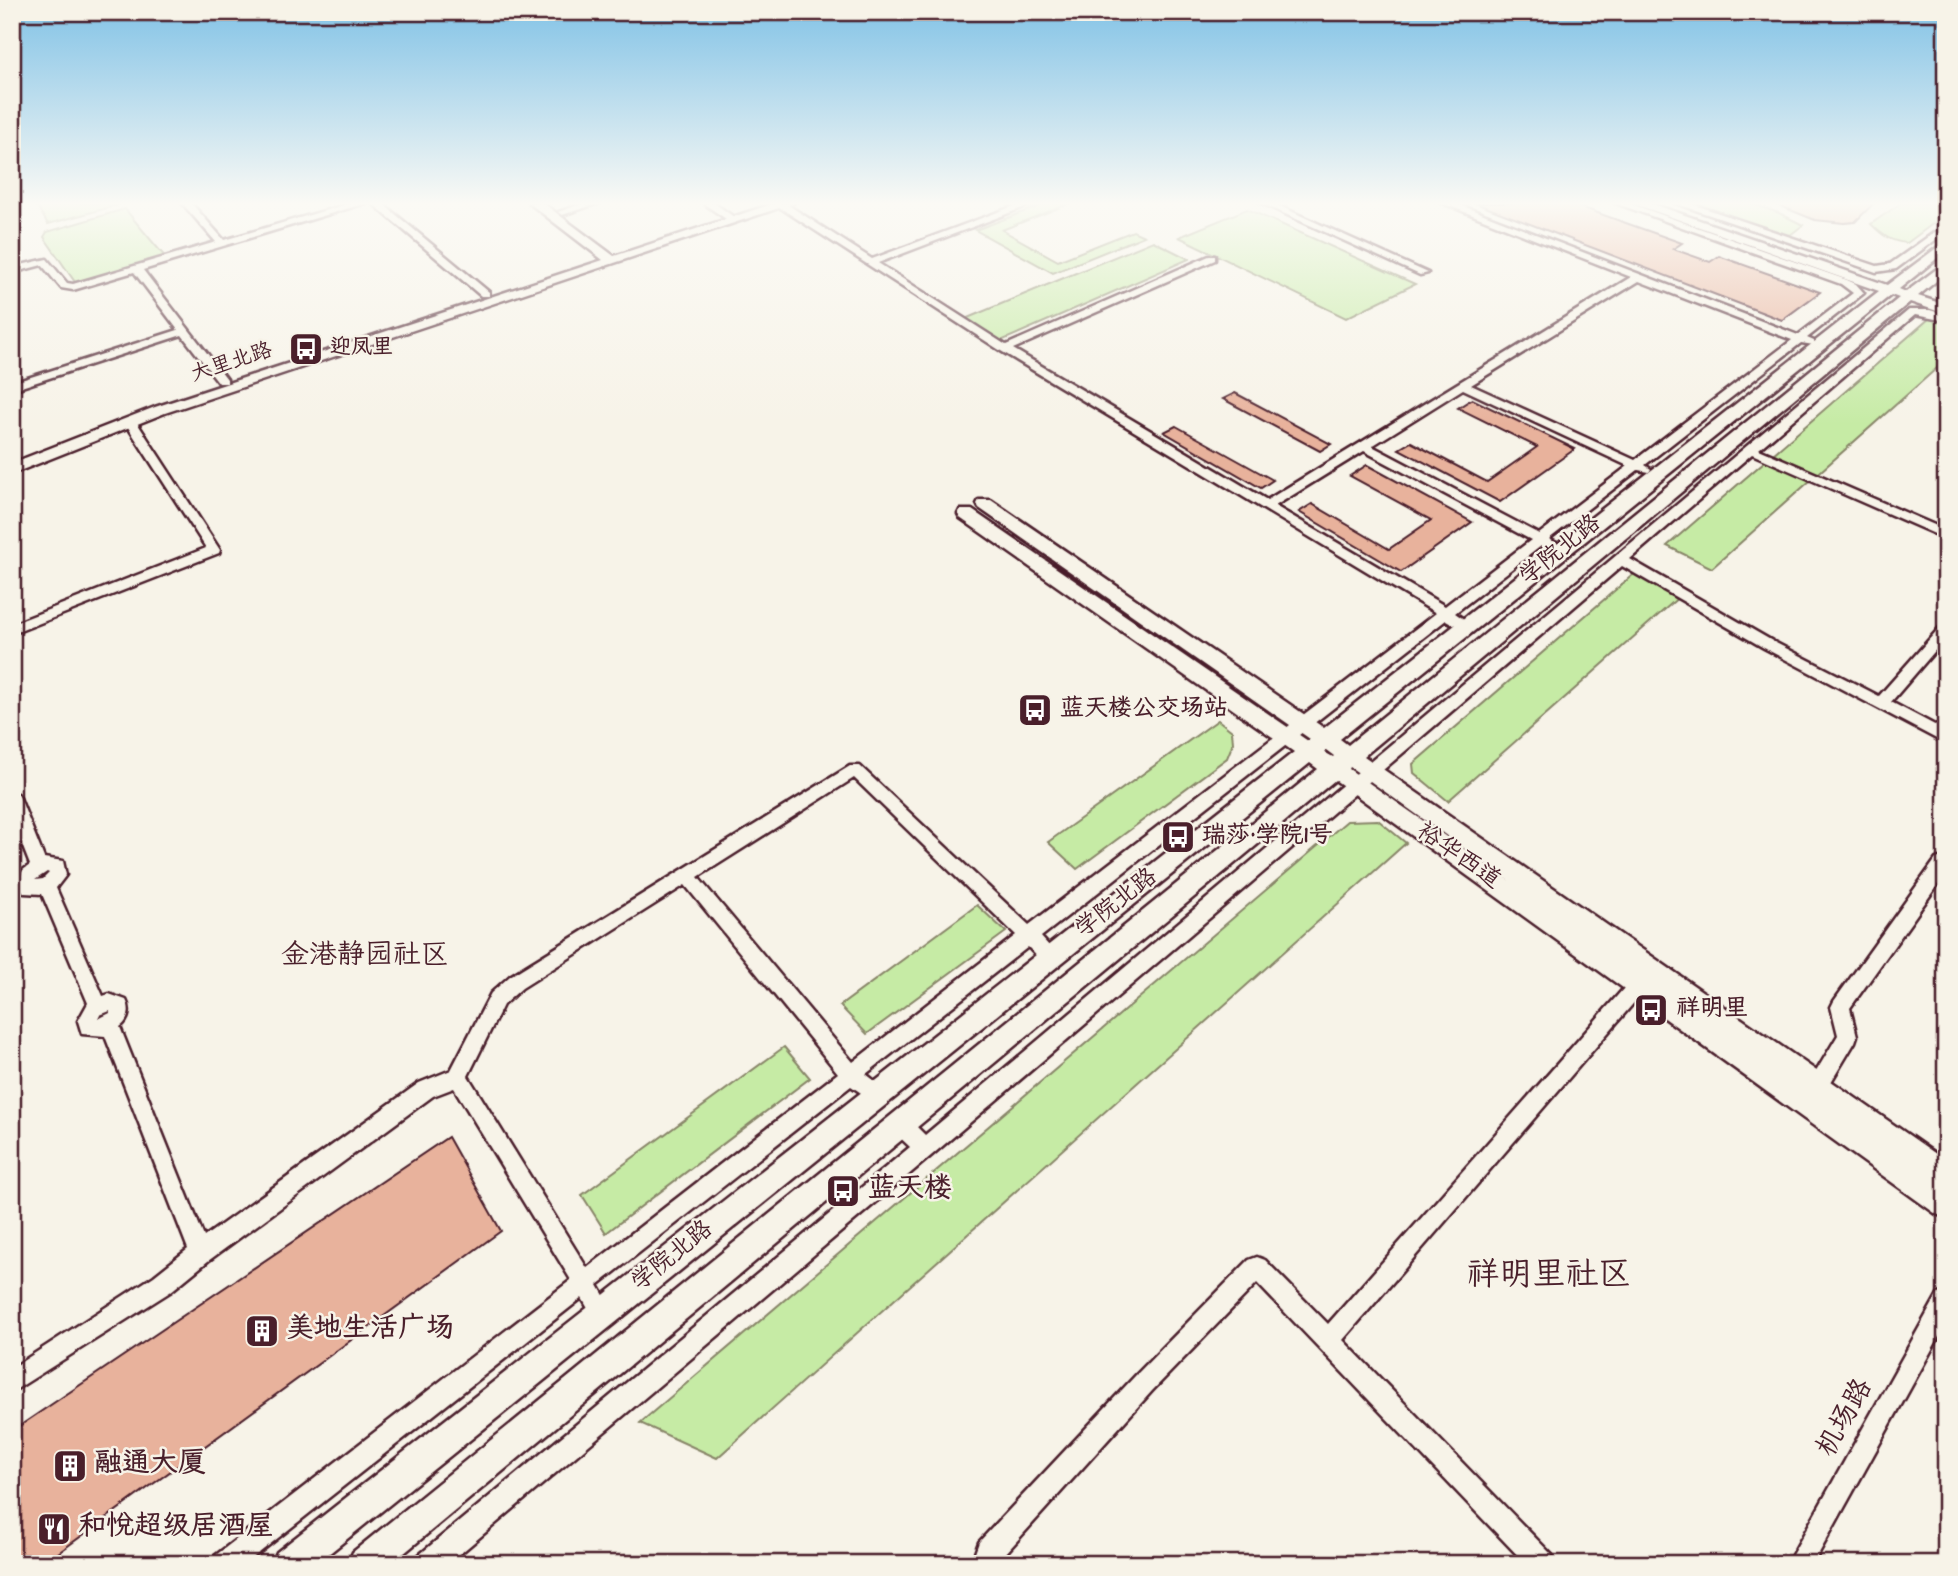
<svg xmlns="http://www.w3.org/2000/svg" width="1958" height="1576" font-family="Dekko,'LXGW WenKai TC',sans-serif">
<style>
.green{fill:#c6eba5;stroke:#888568;stroke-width:2}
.building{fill:#e8b29c;stroke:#4a1f2b;stroke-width:2}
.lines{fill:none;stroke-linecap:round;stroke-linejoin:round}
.minor-casing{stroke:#4a1f2b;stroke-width:5}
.major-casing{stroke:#4a1f2b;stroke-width:5}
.minor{fill:#f7f3e8;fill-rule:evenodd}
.major{fill:#f7f3e8;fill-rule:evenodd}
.labels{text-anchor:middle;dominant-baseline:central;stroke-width:5;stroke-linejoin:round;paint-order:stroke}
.far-poi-label{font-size:21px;font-weight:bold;fill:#4a1f2b;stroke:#f7f3e8;text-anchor:start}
.far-street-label{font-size:21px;fill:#4a1f2b;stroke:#f7f3e8}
.street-label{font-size:24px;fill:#4a1f2b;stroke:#f7f3e8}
.poi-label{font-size:24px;font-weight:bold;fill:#4a1f2b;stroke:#f7f3e8;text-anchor:start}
.quarter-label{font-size:28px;fill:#4a1f2b;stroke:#f7f3e8}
.near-poi-label{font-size:28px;font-weight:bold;fill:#4a1f2b;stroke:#f7f3e8;text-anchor:start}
.near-street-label{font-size:28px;fill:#4a1f2b;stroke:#f7f3e8}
.near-quarter-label{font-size:33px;fill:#4a1f2b;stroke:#f7f3e8}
</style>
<rect width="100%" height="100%" fill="#f7f3e8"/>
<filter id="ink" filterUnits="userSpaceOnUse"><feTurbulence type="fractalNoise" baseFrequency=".0143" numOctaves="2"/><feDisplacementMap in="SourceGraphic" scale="14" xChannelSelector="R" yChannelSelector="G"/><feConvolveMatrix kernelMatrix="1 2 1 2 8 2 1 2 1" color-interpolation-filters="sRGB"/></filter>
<g filter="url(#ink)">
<g class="green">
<path d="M 35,203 L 116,203 L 118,205 L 48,224 Z"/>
<path d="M 1048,203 L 1071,203 L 1002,230 L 1058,261 L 1133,231 L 1144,236 L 1053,273 L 975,230 Z"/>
<path d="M 1694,203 L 1750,203 L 1779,213 L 1803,225 L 1789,236 Z"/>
<path d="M 1901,203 L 1946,203 L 1946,214 L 1907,243 C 1891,242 1882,235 1871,224 Z"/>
<path d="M 125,209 L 166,258 L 75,282 L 44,237 L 47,232 Z"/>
<path d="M 1247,209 L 1415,284 L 1346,318 L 1179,237 Z"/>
<path d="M 1153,241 L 1189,259 L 1001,341 L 965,319 Z"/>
<path d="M 1930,318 L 1946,324 L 1946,360 L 1712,568 L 1667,546 Z"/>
<path d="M 1635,573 L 1680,596 L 1448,801 L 1414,773 L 1413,764 Z"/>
<path d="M 1218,720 L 1232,731 L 1233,743 L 1227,758 L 1077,869 L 1048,842 Z"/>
<path d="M 1378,820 L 1406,843 L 717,1458 L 640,1423 L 1347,821 Z"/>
<path d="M 977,905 L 1006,932 L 867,1034 L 840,1006 Z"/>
<path d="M 784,1047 L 810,1078 L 606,1233 L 582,1195 Z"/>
</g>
<g class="building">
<path d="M 1475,203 L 1570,203 L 1682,243 L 1673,249 L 1710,262 L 1719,256 L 1820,292 L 1782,320 Z"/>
<path d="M 1773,203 L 1874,203 L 1855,222 L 1844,223 L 1815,220 Z"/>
<path d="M 1235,393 L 1331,444 L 1320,451 L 1223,399 Z"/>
<path d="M 1472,399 L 1575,449 L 1500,502 L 1399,449 L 1411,442 L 1487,482 L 1537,447 L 1458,408 Z"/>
<path d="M 1176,426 L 1273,480 L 1261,488 L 1164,432 Z"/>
<path d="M 1367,465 L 1472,522 L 1401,572 L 1299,512 L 1312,504 L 1389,549 L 1431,520 L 1350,476 Z"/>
<path d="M 448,1137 L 501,1231 L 43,1564 L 12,1564 L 12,1431 Z"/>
</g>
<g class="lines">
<g class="minor-casing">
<g id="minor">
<path d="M 182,203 L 191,203 L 224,240 L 351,203 L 366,203 L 143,270 L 227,379 L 227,383 L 219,383 L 182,335 L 12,390 L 12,383 L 178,330 L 134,272 L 73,290 L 61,288 L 42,265 L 12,273 L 12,267 L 47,259 L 67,283 L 73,284 L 216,242 Z"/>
<path d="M 372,203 L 382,203 L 489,292 L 489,296 L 481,296 Z"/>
<path d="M 584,203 L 599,203 L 562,215 L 558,212 Z"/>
<path d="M 703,203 L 714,203 L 734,217 L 726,219 Z"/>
<path d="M 779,203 L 785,203 L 872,259 L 1022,203 L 1035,203 L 878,263 L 1006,345 L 1209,256 L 1215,256 L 1215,260 L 1013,349 L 1267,500 L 1631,277 L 1442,203 L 1455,203 L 1798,335 L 1853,293 L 1841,284 L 1615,203 L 1628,203 L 1847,280 L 1856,284 L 1864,293 L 1807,338 L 1814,341 L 1814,345 L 1801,343 L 1645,465 L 1651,469 L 1649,472 L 1638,470 L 1549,539 L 1566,548 L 1566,554 L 1556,554 L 1541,546 L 1455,613 L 1474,626 L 1472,629 L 1462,629 L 1446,620 L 1041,937 L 1059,957 L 1056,962 C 1044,967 1036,955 1028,947 L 866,1074 L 884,1088 L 887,1095 L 884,1102 L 877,1104 L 851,1086 L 598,1285 L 614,1313 L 611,1321 L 603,1324 L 595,1321 L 582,1298 L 245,1564 L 213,1564 L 216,1555 L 571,1280 L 454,1088 L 433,1096 L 208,1261 L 170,1292 L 12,1392 L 12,1368 L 154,1276 L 188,1249 L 105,1036 L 82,1034 L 78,1021 L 88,1003 L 42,894 L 24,893 L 18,883 L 23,870 L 30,865 L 12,819 L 12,792 L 18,794 L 20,798 L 44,858 L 63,861 L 66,875 L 56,888 L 103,996 L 109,994 L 126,1000 C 131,1009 129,1021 120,1027 L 204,1237 L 419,1083 L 451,1070 L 491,993 L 510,976 L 850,766 L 860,766 L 1029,925 L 1436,613 L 1001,351 L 779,207 ZM 1639,281 L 1792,340 L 1635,460 L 1471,385 ZM 1463,389 L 1628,466 L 1539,534 L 1372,446 ZM 1364,451 L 1531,540 L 1445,606 L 1275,506 ZM 854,778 L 1016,935 L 853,1062 L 698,877 ZM 47,872 L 49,873 L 43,879 L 35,880 ZM 685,885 L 838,1073 L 587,1268 L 468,1076 L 503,1005 L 522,988 ZM 110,1011 L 110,1013 L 98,1019 L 100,1015 Z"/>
<path d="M 1261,203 L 1273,203 L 1428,273 L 1420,275 Z"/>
<path d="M 1675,203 L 1689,203 L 1877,266 L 1890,264 L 1946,224 L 1946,232 L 1896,269 L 1876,272 Z"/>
<path d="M 1946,282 L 1946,293 L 1941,290 L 1941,285 Z"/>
<path d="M 1909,310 L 1930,310 L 1946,315 L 1946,321 L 1915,315 L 1759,449 L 1946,530 L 1946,539 L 1752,454 L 1630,559 L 1774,642 L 1879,696 L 1941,626 L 1946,624 L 1946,638 L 1891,702 L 1946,731 L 1946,744 L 1764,648 L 1622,566 L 932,1155 L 448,1564 L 416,1564 L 419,1555 L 910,1147 L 893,1131 L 890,1124 L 893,1117 L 900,1114 L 907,1117 L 925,1135 Z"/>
<path d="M 130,418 L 136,421 L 220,550 L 219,553 L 12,634 L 12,624 L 206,548 L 124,421 Z"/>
<path d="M 1942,857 L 1946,858 L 1946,873 L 1850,1008 L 1857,1036 L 1855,1042 L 1825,1092 L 1818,1095 L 1811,1092 L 1808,1086 L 1811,1080 L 1838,1035 L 1831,1007 L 1834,1001 L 1936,859 Z"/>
<path d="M 1638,977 L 1644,979 L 1647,985 L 1644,991 L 1343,1340 L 1552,1555 L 1555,1564 L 1526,1564 L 1257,1283 L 1152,1391 L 996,1564 L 971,1564 L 979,1542 L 1136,1375 L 1249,1260 L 1257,1257 L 1265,1260 L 1328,1324 L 1632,979 Z"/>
<path d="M 1946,1291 L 1946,1324 L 1813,1564 L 1787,1564 L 1938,1294 Z"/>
</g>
</g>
<g class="major-casing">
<g id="major">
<path d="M 529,203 L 543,203 L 614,256 L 775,203 L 794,203 L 165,413 L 12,474 L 12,463 L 155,407 L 603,260 Z"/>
<path d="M 1632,203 L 1650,203 L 1887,285 L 1946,241 L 1946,251 L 1899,289 L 1906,292 L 1946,262 L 1946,273 L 1918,296 L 1946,305 L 1946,314 L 1910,302 L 1364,756 L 1946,1161 L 1946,1218 L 1936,1214 L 1335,780 L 391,1564 L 348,1564 L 353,1552 L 1318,769 L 1310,763 L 316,1564 L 272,1564 L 277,1552 L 1294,752 L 960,518 L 958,514 L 960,510 L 972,510 L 1308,741 L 1310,739 L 979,508 L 977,504 L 979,500 L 991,500 L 1324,728 L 1879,291 ZM 1891,295 L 1899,298 L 1348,745 L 1340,739 ZM 1326,750 L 1334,756 L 1333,757 L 1324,752 ZM 1350,767 L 1363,776 L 1511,882 L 1349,769 Z"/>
</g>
</g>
<use href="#minor" class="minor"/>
<use href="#major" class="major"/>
</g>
</g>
<linearGradient id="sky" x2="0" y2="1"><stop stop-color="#81c2e6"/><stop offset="0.48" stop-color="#fbfaf5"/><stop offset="1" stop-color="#fbfaf5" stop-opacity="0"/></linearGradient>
<rect width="1958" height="424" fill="url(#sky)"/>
<defs>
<g id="bus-square" transform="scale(1.75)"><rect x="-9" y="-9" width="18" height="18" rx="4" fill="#4a1f2b" stroke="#f7f3e8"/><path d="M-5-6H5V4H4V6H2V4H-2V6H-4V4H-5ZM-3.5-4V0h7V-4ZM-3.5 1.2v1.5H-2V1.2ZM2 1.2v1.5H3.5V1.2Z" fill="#fff"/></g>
<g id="building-square" transform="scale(1.75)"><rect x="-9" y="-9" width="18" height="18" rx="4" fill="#4a1f2b" stroke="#f7f3e8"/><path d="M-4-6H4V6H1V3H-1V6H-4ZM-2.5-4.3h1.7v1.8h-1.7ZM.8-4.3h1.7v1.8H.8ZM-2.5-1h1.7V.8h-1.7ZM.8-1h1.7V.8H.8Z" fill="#fff"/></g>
<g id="restaurant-square" transform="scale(1.75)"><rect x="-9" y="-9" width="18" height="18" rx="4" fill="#4a1f2b" stroke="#f7f3e8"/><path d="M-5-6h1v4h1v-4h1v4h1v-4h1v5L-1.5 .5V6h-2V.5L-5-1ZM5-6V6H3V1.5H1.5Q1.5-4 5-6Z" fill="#fff"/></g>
</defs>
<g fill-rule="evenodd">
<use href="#bus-square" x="306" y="349"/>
<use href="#bus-square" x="1035" y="710"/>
<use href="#bus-square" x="1178" y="837"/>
<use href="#bus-square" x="1651" y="1010"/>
<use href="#bus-square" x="843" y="1191"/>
<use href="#building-square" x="262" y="1331"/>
<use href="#building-square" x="70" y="1466"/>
<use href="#restaurant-square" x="54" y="1529"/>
</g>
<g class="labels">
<g class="far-poi-label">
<text x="330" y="349">迎凤里</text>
</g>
<g class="far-street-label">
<text transform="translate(232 364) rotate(-18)">大里北路</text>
</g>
<g class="street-label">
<text transform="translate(1561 551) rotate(-39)">学院北路</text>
<text transform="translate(1458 857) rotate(35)">裕华西道</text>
<text transform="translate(1117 904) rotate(-38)">学院北路</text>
<text transform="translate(673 1257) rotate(-39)">学院北路</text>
</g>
<g class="poi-label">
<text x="1060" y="710">蓝天楼公交场站</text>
<text x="1202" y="837">瑞莎·学院1号</text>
<text x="1676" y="1010">祥明里</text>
</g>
<g class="quarter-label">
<text x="365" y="958">金港静园社区</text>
</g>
<g class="near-poi-label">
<text x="868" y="1191">蓝天楼</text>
<text x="286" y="1331">美地生活广场</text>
<text x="94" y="1466">融通大厦</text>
<text x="78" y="1529">和悦超级居酒屋</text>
</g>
<g class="near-street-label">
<text transform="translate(1847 1419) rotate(-61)">机场路</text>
</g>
<g class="near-quarter-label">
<text x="1549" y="1277">祥明里社区</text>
</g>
</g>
<rect width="1958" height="1576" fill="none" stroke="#f7f3e8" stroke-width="42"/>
<rect x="21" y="21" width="1916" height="1534" fill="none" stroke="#4a1f2b" stroke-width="2.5" filter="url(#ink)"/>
</svg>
